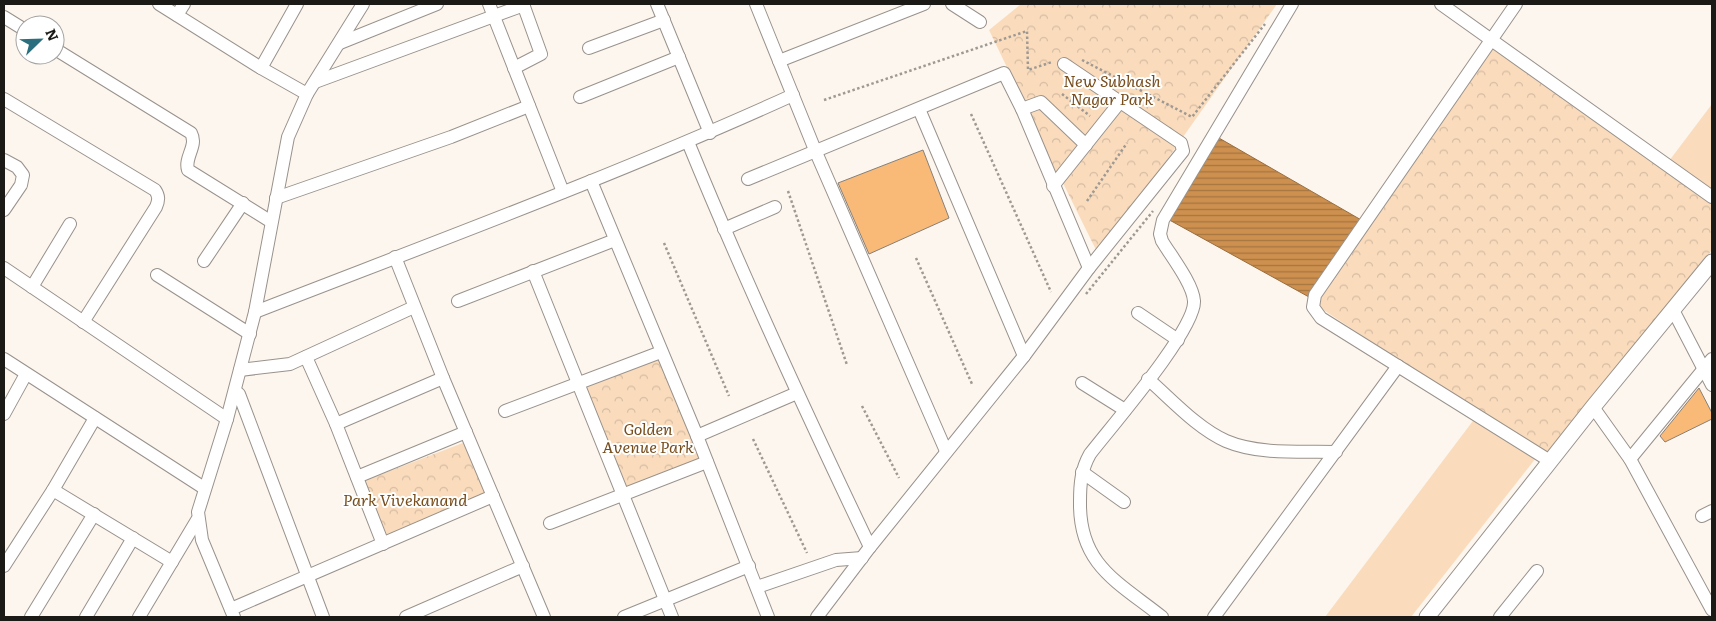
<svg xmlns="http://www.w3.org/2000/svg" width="1716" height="621" font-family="Literata,serif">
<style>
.grass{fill:#fadcbd}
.park{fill:url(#park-crowns)}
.water{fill:url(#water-rules);stroke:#986d3e}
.building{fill:#faba77;stroke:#867f79}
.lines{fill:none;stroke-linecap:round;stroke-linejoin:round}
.minor-casing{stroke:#99928c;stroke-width:14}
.major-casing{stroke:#99928c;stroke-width:17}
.path{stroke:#9e9993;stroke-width:2.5;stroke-dasharray:2.5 2.5;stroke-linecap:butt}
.minor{stroke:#fff;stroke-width:12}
.major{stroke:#fff;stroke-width:15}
.labels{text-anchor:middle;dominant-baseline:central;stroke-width:4;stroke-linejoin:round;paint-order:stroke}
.park-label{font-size:16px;font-style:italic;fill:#774d1c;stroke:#fff}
</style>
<defs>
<pattern id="park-crowns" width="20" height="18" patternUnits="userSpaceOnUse" patternTransform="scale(1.25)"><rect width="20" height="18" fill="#fadcbd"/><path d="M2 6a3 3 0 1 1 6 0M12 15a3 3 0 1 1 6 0" fill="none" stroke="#d6bca2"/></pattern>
<pattern id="water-rules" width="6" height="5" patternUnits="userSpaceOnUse" patternTransform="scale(1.25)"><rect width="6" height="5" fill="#cd904e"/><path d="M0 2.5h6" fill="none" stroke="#a67540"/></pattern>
</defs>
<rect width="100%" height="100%" fill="#fdf6ee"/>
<path class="grass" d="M 1712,104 L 1712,234 L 1411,617 L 1325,617 Z"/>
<g class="park">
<path d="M 1021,4 L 1277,4 L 1099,256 L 1060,177 L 1056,181 L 1026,107 L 989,30 Z"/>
<path d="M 1495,45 L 1712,201 L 1712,250 L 1548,459 L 1316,305 Z"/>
<path d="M 660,353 L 705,461 L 624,494 L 582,388 Z"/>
<path d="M 468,441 L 492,495 L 385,542 L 361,482 Z"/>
</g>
<path class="water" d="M 1212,134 L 1363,221 L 1309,297 L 1164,217 Z"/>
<g class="building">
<path d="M 923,150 L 949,218 L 869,254 L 838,183 Z"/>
<path d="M 1699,388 L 1712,413 L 1712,419 L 1665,442 L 1660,436 Z"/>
</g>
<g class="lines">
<g class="minor-casing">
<g id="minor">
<path d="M 159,4 L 261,68 L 307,94"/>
<path d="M 489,4 L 563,192"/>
<path d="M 657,4 L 710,133"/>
<path d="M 756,4 L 815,150 L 946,451"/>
<path d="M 952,4 L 980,22"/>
<path d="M 1441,4 L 1712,197"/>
<path d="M 1516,4 L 1315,295 L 1313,307 L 1321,318 L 1550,461"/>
<path d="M 177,15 L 184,4"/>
<path d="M 4,17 L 25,30"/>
<path d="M 340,43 L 437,4"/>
<path d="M 589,48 L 664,20"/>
<path d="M 55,49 L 191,133 C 198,146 184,157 188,170 L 270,221"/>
<path d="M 779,61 L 924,4"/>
<path d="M 261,68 L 297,4"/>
<path d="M 514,68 L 541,54 L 523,4"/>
<path d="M 315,82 L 524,5"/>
<path d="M 580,97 L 679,57"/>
<path d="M 4,99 L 155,190 C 159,196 159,200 156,207 L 83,322"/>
<path d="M 919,109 L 1024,356"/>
<path d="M 1022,109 L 1041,102 L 1086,145"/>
<path d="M 688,142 C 744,279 806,413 870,547"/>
<path d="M 4,160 L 17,167 L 23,175 L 21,185 L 4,210"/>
<path d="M 748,179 L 1004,73 L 1022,109 L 1089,268"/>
<path d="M 591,181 L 697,436 L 768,617"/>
<path d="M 1053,186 L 1120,102"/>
<path d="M 276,198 L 451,137 L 529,106"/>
<path d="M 724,229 L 775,207"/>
<path d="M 395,257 L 443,378 L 544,617"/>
<path d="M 204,261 L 243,203"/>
<path d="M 4,268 L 227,419"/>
<path d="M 533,271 L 672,617"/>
<path d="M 157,275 L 250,334"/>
<path d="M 32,287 L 70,224"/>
<path d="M 458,301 L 615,240"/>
<path d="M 1673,310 L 1712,385"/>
<path d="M 255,312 C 435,242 617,175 793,95"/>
<path d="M 1138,313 L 1178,340"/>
<path d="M 306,357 L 336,424 L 383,544"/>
<path d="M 4,359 L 204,488"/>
<path d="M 240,370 L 290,364 L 414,307"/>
<path d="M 1148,379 C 1172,400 1197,428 1226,441 C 1259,455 1301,451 1336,452"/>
<path d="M 1082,383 L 1125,410"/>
<path d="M 235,391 L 239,394 L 323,617"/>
<path d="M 1593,407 L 1630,459 L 1712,610"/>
<path d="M 505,411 L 661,352"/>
<path d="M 4,414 L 26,374"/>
<path d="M 336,424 L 443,378"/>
<path d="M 697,436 L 797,393"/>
<path d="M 1630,459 L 1712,359"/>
<path d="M 1082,472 L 1124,502"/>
<path d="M 357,477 L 466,432"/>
<path d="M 53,490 L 172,562"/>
<path d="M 1702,516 L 1712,511"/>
<path d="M 550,523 L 707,462"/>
<path d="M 4,566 L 53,490 L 95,418"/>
<path d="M 757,587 L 836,560 L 862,558"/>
<path d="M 231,609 L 493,496"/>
<path d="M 31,617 L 94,514"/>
<path d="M 86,617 L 133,538"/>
<path d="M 139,617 L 197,520"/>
<path d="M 234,617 L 202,540 L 198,512 L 227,419 L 255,312 L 288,137 L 307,94 L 363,4"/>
<path d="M 406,617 L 523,566"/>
<path d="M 624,617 L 749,566"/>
<path d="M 817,617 L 870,547 L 1024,356 L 1089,268 L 1183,151 L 1181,143 L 1064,64"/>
<path d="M 1162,617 C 1118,582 1079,565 1080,502 C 1080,484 1081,470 1090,454 C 1110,428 1196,329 1194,301 C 1193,284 1171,256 1162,241 L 1160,234 L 1163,220 L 1292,4"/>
<path d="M 1214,617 L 1398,366"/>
<path d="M 1500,617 L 1537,571"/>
</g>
</g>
<g class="major-casing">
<path id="major" d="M 1427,617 L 1593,407 L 1712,262"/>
</g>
<g class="path">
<path d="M 1082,60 L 1192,117 L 1265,24"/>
<path d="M 1062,94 L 1090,116"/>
<path d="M 824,100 L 1027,31 L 1028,70 L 1052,62"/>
<path d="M 971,114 L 1051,292"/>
<path d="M 788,191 L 847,365"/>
<path d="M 1087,201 L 1127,143"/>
<path d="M 664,243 L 729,396"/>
<path d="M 916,258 L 972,384"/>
<path d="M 1086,294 L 1153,211"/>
<path d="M 862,406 L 899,478"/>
<path d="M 753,439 L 807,553"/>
</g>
<use href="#minor" class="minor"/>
<use href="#major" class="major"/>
</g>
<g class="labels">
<g class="park-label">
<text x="1112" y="80">New Subhash<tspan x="1112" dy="18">Nagar Park</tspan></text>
<text x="648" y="428">Golden<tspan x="648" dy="18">Avenue Park</tspan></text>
<text x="405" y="499">Park Vivekanand</text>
</g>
</g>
<rect width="1716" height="621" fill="none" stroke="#1c1a17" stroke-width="10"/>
<g transform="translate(40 40) rotate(67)"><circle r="24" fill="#ffffff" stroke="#a4a3a2"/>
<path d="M0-4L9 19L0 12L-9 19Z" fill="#2b6f7f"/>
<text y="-8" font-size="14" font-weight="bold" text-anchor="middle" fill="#1c1a17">N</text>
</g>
</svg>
